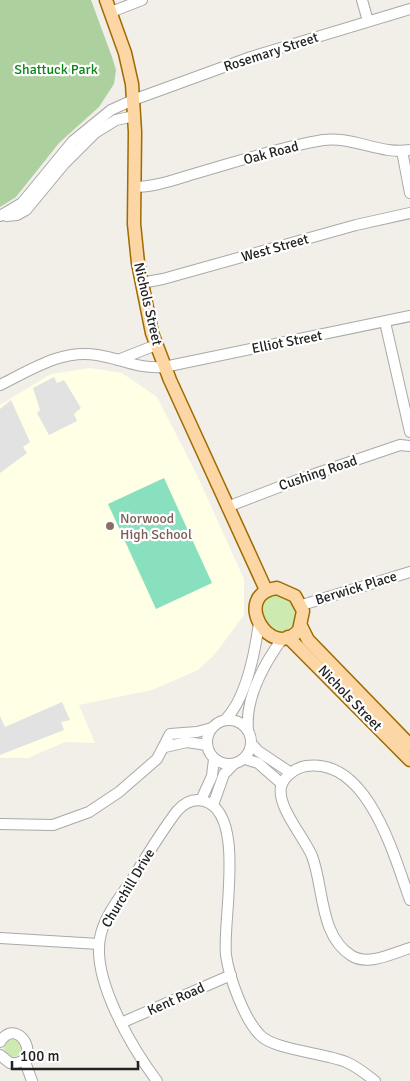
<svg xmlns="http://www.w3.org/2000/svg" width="410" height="1081" font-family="Signika,sans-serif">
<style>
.education{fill:#ffffe5}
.grass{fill:#cdebb0}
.forest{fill:#add19e}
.pitch{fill:#88e0be}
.parking{fill:#e2e2e2}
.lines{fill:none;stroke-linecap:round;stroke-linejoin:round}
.minor-casing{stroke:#a9a9a9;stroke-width:12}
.major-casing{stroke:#a06b00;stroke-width:15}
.minor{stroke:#fff;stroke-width:10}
.major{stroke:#fcd6a4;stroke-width:12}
.education-dot{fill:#8d6e63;stroke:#fff;stroke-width:2}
.labels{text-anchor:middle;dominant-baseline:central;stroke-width:4.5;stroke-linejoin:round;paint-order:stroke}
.street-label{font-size:14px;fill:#222;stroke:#fff}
.park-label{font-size:14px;fill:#0c8416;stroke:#fff}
.education-label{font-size:14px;fill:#785e54;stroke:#fff;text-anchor:start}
</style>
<rect width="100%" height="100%" fill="#f2efe9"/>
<path class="education" d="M 90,368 L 122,373 L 157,397 L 196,473 L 244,579 L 244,615 L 215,654 L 198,670 L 152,690 L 79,705 L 95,743 L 65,742 L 28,758 L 0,758 L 0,405 L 51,374 Z"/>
<g class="grass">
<path d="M 273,594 L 288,598 C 298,609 300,621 287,631 C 269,635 262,619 262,603 Z"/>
<circle cx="13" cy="1048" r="9"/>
</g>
<path class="forest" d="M 0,0 L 91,0 L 112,57 L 116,70 L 114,84 L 99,107 L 59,143 L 16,197 L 0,207 Z"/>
<path class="pitch" d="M 164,478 L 212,583 L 156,609 L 108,504 Z"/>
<g class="parking">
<path d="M 54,377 L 57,383 L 64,380 L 81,408 L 74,414 L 77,421 L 49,435 L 37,413 L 40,410 L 33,388 Z"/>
<path d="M 11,400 L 30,442 L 23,447 L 27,453 L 0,473 L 0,409 Z"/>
<path d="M 62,702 L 70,720 L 61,722 L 64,730 L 0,755 L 0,716 L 5,727 Z"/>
</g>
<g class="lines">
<g class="minor-casing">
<g id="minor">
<path d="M 362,0 L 368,21"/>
<path d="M 111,12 L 142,0"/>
<path d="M 402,151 L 410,193"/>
<path d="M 134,187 C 156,187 176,179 197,173 C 239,161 281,147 323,140 C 353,136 381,155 410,150"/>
<path d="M 0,216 L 22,203 L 73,141 L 111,110 L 133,100 L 251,57 L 410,9"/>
<path d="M 6,216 L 17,215 L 26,210 L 64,164 L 95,133 L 116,120 L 134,116"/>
<path d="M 141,283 L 163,279 L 356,225 L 410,213"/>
<path d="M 385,322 L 410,432"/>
<path d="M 118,360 L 156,345"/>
<path d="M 0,385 C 31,370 61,349 97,355 C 123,359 136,369 164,367 L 410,316"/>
<path d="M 227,507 L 300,479 L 400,445 L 410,446"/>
<path d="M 302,605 L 410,572"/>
<circle cx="229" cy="742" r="22"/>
<path d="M 225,720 C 246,699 255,652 259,623"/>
<path d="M 248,730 C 245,698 264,664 282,639"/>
<path d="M 251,743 L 258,751 L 291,773"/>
<path d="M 165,747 L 187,742 L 207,745"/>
<path d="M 245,759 L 258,763 L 282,784"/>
<path d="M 201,800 L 212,776 L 214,759"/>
<path d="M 213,805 L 224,774 L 234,764"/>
<path d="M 0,824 L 53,825 L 89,812 L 119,792 L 157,759 L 170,734 L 197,732 L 212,728"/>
<path d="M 410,900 C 394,856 368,757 306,766 C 295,768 284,776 281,787 C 277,807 304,837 312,856 C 324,887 319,936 352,956 C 369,966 393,953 410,948"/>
<path d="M 0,938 L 99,944"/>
<path d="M 121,1023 L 231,975"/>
<path d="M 0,1042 C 18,1013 46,1065 10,1063 L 0,1055"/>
<path d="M 24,1059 L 32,1081"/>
<path d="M 157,1081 C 132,1048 92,980 100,938 C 104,916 121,896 133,878 C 147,855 161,832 177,811 C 184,803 193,798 204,801 C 247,813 222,921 226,955 C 229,977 244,1019 260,1035 C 274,1050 324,1053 346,1062 C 356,1066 366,1074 375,1081"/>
</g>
</g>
<g class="major-casing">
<g id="major">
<path d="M 106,0 L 125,53 L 132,84 L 135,132 L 134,224 L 138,263 L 152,333 L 170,380 L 266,590"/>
<path d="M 277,588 L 295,596 L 303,611 L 299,630 C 271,663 230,594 277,588 Z"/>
<path d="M 301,626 L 308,640 L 410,745"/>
<path d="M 288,637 L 410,760"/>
</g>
</g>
<use href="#minor" class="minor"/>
<use href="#major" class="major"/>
</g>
<circle class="education-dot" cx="110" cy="526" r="5"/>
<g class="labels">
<g class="street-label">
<text transform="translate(271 52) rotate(-18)">Rosemary Street</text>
<text transform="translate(271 153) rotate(-15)">Oak Road</text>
<text transform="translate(275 248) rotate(-16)">West Street</text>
<text transform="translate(148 304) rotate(77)">Nichols Street</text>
<text transform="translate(287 342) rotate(-11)">Elliot Street</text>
<text transform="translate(318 473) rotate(-19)">Cushing Road</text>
<text transform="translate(356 588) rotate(-17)">Berwick Place</text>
<text transform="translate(350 698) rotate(46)">Nichols Street</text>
<text transform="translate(128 888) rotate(-59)">Churchill Drive</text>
<text transform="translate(176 999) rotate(-24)">Kent Road</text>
</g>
<g class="park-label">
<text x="56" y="69">Shattuck Park</text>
</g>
<g class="education-label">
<text x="120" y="518">Norwood<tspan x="120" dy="16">High School</tspan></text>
</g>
</g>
<path d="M12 1061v8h126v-8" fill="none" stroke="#222222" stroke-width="2.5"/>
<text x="20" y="1061" font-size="15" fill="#222222" stroke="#ffffff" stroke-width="4" paint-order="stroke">100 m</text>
</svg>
